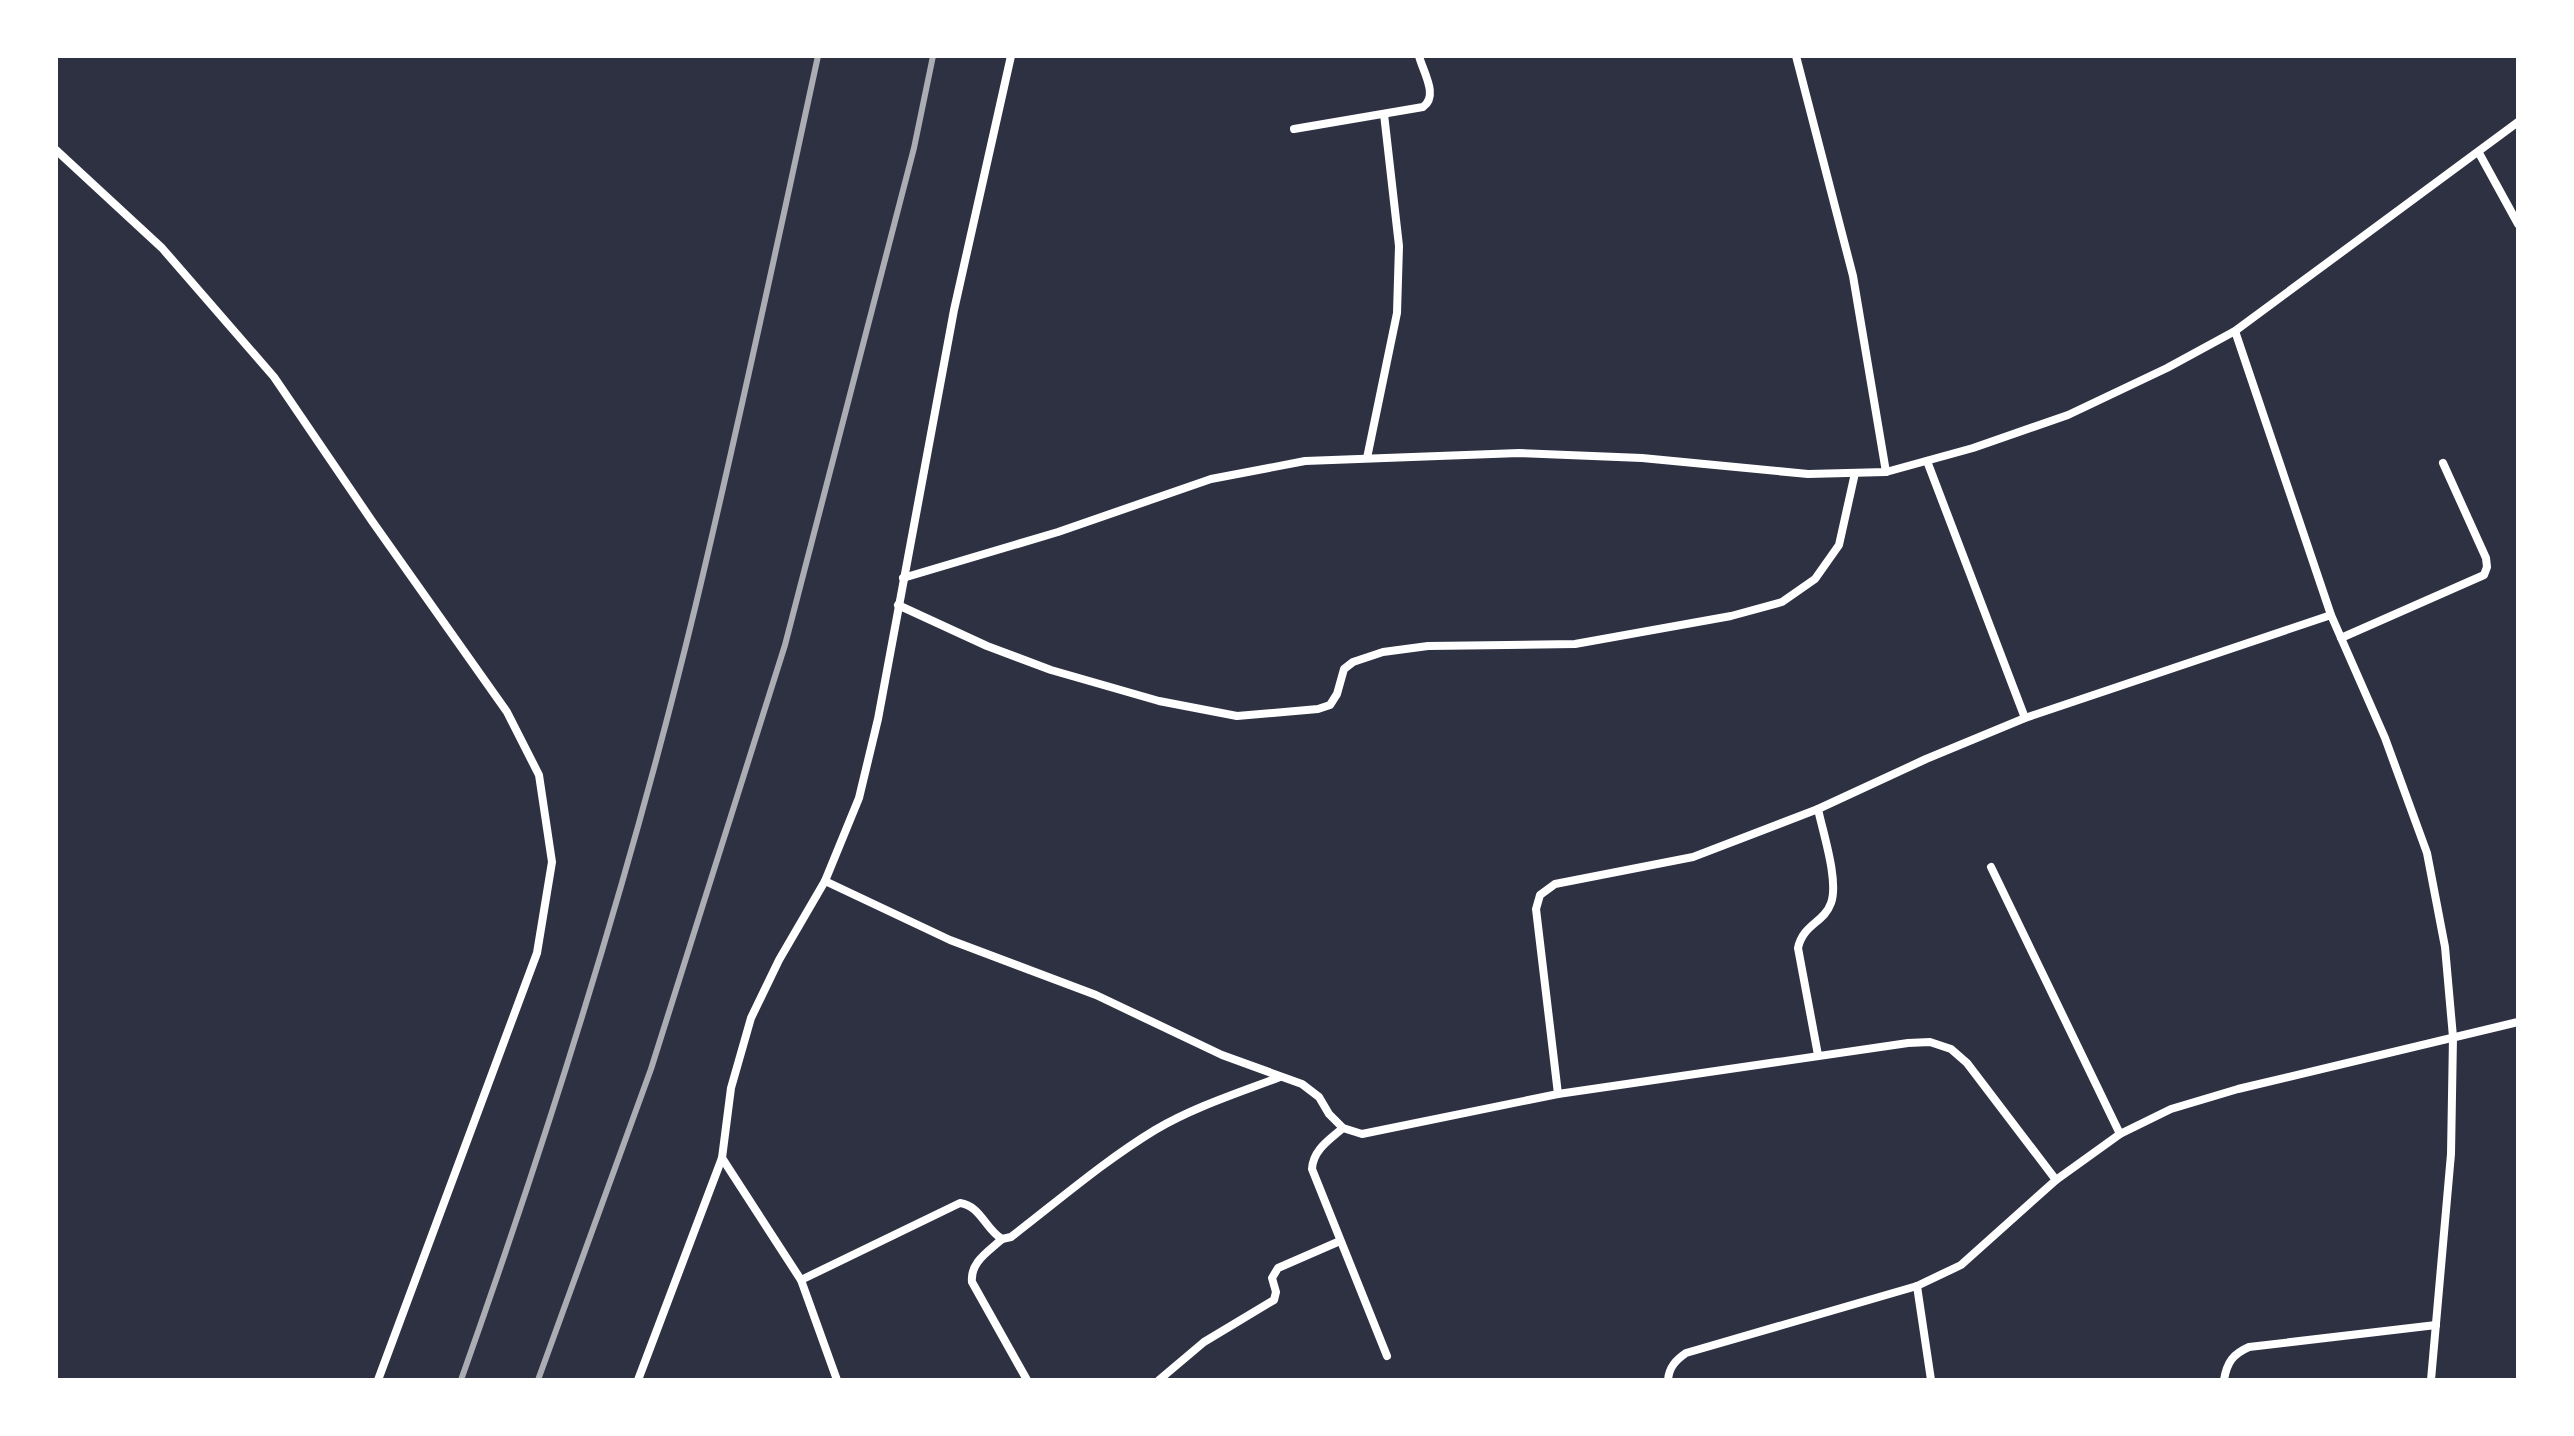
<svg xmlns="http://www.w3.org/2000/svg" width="2574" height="1436" font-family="'Work Sans',sans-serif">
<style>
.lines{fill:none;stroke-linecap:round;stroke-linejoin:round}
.minor{stroke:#fff;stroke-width:8}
.rail{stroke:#abadb3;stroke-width:6}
</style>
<rect width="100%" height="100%" fill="#2d3142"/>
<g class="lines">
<g class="minor">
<path d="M 1796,56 L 1853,276 L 1886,472"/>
<path d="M 1294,129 L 1423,107 C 1439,96 1423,72 1419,56"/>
<path d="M 56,150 L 162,248 L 274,377 L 372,521 L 507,712 L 539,775 L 552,862 L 537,953 L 378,1380"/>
<path d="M 2479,153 L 2518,224"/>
<path d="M 2235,331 L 2331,615 L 2385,738 L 2427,853 L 2445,947 L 2453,1037 L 2451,1154 L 2431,1380"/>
<path d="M 1367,458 L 1397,313 L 1399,246 L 1384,114"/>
<path d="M 1927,461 L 2025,718"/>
<path d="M 903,578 L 1058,532 L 1211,479 L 1305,461 L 1519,453 L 1642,458 L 1808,474 L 1886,472 L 1973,448 L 2068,415 L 2167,368 L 2235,331 L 2518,122"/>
<path d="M 898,605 L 987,646 L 1051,670 L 1159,701 L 1237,716 L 1318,709 L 1330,705 L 1337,694 L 1344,669 L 1353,662 L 1383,652 L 1428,646 L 1575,644 L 1731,616 L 1782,602 L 1815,579 L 1839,545 L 1855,473"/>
<path d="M 2341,638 L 2484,575 L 2487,567 L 2486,558 L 2443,463"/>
<path d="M 1818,809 C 1823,833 1839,881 1831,903 C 1824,923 1803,924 1798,948 L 1818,1055"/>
<path d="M 1991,867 L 2120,1134"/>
<path d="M 825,881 L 950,940 L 1096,995 L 1222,1055 L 1302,1084 L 1319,1097 L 1329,1114 L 1343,1128 L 1362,1134 L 1558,1094 L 1908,1043 L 1930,1042 L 1951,1049 L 1967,1063 L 2056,1180"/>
<path d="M 1558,1094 L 1536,909 L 1540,895 L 1555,884 L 1693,857 L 1818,809 L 1926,759 L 2025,718 L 2331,615"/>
<path d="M 1343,1128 C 1329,1140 1313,1150 1312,1169 L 1387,1356"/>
<path d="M 722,1158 L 801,1280 L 837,1380"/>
<path d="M 1002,1239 C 988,1252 970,1262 972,1282 L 1027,1380"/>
<path d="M 801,1280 L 960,1203 C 981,1206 985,1229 1002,1239 L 1011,1237 C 1058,1201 1104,1161 1155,1130 C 1194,1107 1238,1093 1280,1077"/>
<path d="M 1917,1286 L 1931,1380"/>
<path d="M 638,1380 L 722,1158 L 731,1088 L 751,1018 L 779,960 L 825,881 L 859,798 L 878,719 L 954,310 L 1011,56"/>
<path d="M 1159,1380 L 1204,1342 L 1274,1300 L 1276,1292 L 1272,1278 L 1278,1268 L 1340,1241"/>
<path d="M 1668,1380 C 1669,1367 1676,1360 1686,1353 L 1917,1286 L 1961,1265 L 2056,1180 L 2120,1134 L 2171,1109 L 2238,1089 L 2518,1022"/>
<path d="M 2224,1380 C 2227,1362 2233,1354 2249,1347 L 2436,1325"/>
</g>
<g class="rail">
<path d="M 461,1380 C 551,1127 632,869 695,608 C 739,425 778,240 818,56"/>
<path d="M 538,1380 L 651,1069 L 785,645 L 914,148 L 933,56"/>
</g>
</g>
<rect width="2574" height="1436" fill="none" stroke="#ffffff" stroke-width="116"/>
</svg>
